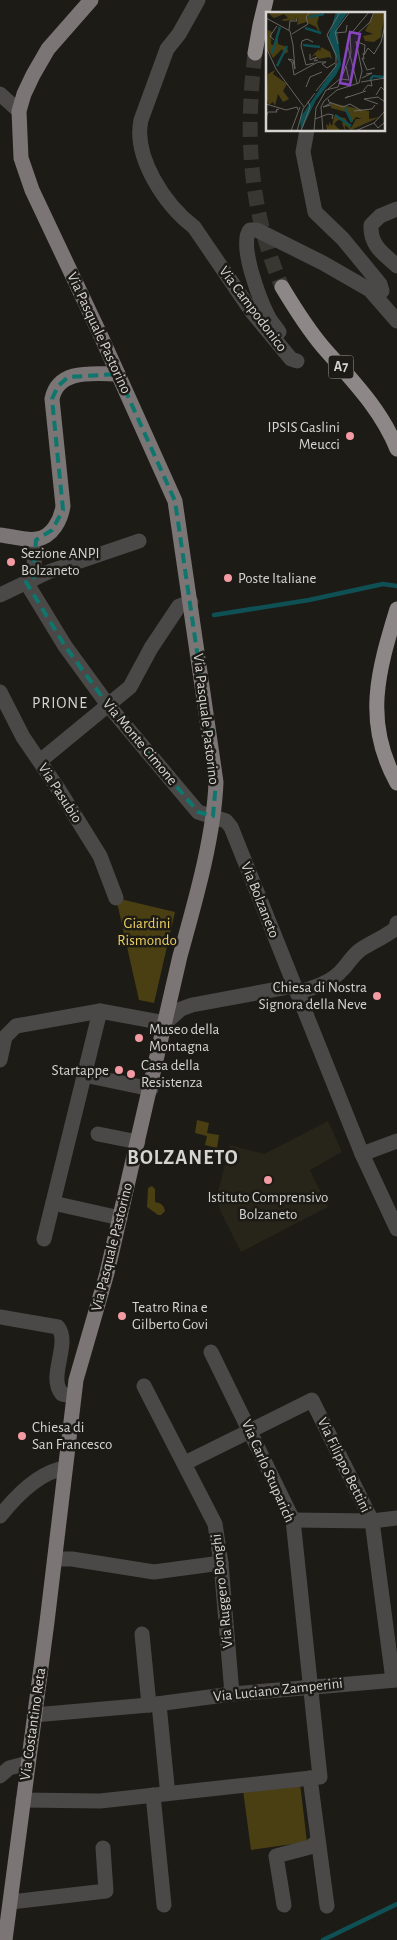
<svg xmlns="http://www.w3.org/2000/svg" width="397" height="1940" font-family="'Alegreya Sans',sans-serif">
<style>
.built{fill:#272419}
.green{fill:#4a3e13}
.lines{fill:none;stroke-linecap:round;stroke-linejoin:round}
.stream{stroke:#0e5054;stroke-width:4.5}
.highway-tunnel{stroke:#383732;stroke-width:15;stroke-dasharray:15 8;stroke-linecap:butt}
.minor{stroke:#4b4848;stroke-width:15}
.major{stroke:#7b7576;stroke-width:15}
.highway{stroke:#8e8788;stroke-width:15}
.marked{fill:none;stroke:#0f766e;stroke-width:4;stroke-dasharray:10 6;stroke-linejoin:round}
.poi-dot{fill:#f49aa2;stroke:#1c1b16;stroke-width:2}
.labels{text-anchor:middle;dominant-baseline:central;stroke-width:5;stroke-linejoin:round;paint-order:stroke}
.shield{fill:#1c1b16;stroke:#9e9c99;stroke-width:1}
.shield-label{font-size:14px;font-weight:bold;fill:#d5d4d1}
.street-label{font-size:15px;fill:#d5d4d1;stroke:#1c1b16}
.poi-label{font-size:15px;fill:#d5d4d1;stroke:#1c1b16;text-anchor:start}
.park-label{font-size:15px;fill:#edcf62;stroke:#1c1b16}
.neighbourhood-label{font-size:16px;letter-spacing:1px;fill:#d5d4d1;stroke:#1c1b16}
.district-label{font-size:20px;font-weight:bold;letter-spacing:1px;fill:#d5d4d1;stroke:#1c1b16}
.inset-river{fill:none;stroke:#0e5054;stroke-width:2.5}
.inset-road{fill:none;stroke:#666561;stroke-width:1}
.view{fill:#8845c2;fill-opacity:0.15;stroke:#8845c2;stroke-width:2.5}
.inset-edge{fill:none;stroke:#d5d4d1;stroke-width:2.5}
</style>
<rect width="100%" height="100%" fill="#1c1b16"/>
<path class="built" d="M 328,1121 L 342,1152 L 310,1170 L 328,1207 L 241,1252 L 220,1210 L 218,1200 L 218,1191 L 230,1145 L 264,1154 Z"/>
<g class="green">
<path d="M 116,898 L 175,912 L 154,1003 L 139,1000 Z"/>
<path d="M 197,1120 L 209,1123 L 207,1133 L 219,1135 L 217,1148 L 205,1145 L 207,1136 L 195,1133 Z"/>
<path d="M 152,1186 L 155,1189 L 155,1202 C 161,1203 164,1205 165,1211 L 161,1215 L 158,1215 L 147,1207 L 148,1188 Z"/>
<path d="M 300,1783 L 307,1842 L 251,1850 L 243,1790 Z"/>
</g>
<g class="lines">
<g class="stream">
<path d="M 214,615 L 309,600 L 383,584 L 397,586"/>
<path d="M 323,1940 L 397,1904"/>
</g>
<path class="highway-tunnel" d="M 255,53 C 245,137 249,208 282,287"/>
<g class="minor">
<path d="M 198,0 L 179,34 L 167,49 L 141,120 C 133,157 165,205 194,227 L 252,312 L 291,359 L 297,361"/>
<path d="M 0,94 L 19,111"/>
<path d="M 307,130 L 303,152 L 315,212 L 343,239 L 380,284 L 382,291 L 374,293"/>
<path d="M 397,209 L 380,216 L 371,225 C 370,246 383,253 397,266"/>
<path d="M 279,332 C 276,327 271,322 268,316 C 260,300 238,244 250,230 L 257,230 L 323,263 L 370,290 L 397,321"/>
<path d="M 33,578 L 36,540"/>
<path d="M 26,582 L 65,646 L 108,705 L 198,812 L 226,821 L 231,827 L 362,1154 L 397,1229"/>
<path d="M 0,595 L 48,572 L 139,541"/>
<path d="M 0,692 L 23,737 L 59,790 L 100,856 L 116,898"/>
<path d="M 40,761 L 130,687 L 151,648 L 179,606 L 191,602"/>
<path d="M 297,993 C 312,988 331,983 342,970 C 349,963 351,957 360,950 C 372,942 385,937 396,928 L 397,923"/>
<path d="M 0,1060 L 5,1037 L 16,1026 L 100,1011 L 165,1023 L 181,1009 L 192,1005 L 294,986"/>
<path d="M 84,1075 L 151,1089"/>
<path d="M 98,1134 L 138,1142"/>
<path d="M 362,1154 L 397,1141"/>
<path d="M 53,1203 L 120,1218"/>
<path d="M 44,1239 L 100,1011"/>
<path d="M 0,1317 L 58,1327 C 71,1344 47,1377 62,1394 L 73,1396"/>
<path d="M 144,1386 L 215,1524 L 221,1563 L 232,1694"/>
<path d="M 185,1463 L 312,1400 L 372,1521 L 393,1680"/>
<path d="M 0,1516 C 16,1496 39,1472 65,1468"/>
<path d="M 293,1520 L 372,1521 L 397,1518"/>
<path d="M 55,1559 L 72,1559 L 154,1572 L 221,1563"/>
<path d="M 142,1634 L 149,1705"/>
<path d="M 159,1704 L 167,1786 L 166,1793"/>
<path d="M 34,1715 L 149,1705 L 232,1694 L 397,1680"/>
<path d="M 0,1776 L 9,1768 L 28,1763"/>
<path d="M 310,1778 L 327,1906"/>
<path d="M 153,1795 L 164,1905"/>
<path d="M 23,1800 L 100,1801 L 320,1777 L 293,1520 L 211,1352"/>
<path d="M 11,1902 L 106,1891 L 103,1848"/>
<path d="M 284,1905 L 276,1856 L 310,1847 L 318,1841"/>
</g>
<g class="major">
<path d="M 0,535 C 11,536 26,541 37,539 C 52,537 61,520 63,506 L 52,399 C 58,368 95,374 118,374"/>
<path d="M 5,1940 L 47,1622 L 76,1380 L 107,1273 L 180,956 C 195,902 214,837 216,782 L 175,501 L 100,334 L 32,190 L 21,158 L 19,111 L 24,94 L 33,75 L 48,49 L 91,0"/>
</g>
<g class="highway">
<path d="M 255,53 L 260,25 L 266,0"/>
<path d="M 282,287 C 294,307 307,328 323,347 C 351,379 381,409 397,449"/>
<path d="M 397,609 C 378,671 363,722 397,783"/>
</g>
</g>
<path class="marked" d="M 118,374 L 175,501 L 216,782 L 213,816 L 198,812 L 108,705 L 65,646 L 26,582 L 33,578 L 36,540 L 52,530 L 63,510 L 52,399 L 58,386 L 68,377 Z"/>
<g class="poi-dot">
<circle cx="350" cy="436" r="5"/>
<circle cx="11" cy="562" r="5"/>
<circle cx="228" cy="578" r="5"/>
<circle cx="377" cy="996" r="5"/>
<circle cx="139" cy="1038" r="5"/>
<circle cx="119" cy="1070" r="5"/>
<circle cx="131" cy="1074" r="5"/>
<circle cx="268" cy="1180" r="5"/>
<circle cx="122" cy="1316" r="5"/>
<circle cx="22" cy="1436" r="5"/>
</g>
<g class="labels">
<rect class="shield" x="328.5" y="355.5" width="25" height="23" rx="4"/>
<g class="shield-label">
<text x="341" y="367">A7</text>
</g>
<g class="street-label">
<text transform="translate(253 309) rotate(53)">Via Campodonico</text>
<text transform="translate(99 333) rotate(65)">Via Pasquale Pastorino</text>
<text transform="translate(206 719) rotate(83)">Via Pasquale Pastorino</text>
<text transform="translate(140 742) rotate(50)">Via Monte Cimone</text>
<text transform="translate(60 793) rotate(57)">Via Pasubio</text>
<text transform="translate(260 900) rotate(68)">Via Bolzaneto</text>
<text transform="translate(112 1247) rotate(-76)">Via Pasquale Pastorino</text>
<text transform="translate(344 1465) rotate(64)">Via Filippo Bettini</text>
<text transform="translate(268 1471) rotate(66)">Via Carlo Stuparich</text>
<text transform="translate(222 1591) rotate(-96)">Via Ruggero Bonghi</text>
<text transform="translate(278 1690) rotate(-6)">Via Luciano Zamperini</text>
<text transform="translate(33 1724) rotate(-82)">Via Costantino Reta</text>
</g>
<g class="poi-label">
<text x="340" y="427" text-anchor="end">IPSIS Gaslini<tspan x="340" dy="17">Meucci</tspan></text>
<text x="21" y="553">Sezione ANPI<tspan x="21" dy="17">Bolzaneto</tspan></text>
<text x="238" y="578">Poste Italiane</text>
<text x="367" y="987" text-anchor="end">Chiesa di Nostra<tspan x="367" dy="17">Signora della Neve</tspan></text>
<text x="149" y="1029">Museo della<tspan x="149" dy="17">Montagna</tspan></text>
<text x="141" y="1065">Casa della<tspan x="141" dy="17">Resistenza</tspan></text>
<text x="109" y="1070" text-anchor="end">Startappe</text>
<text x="268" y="1197" text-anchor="middle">Istituto Comprensivo<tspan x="268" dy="17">Bolzaneto</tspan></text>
<text x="132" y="1307">Teatro Rina e<tspan x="132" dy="17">Gilberto Govi</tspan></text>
<text x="32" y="1427">Chiesa di<tspan x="32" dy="17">San Francesco</tspan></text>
</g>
<g class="park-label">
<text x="147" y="923">Giardini<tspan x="147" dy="17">Rismondo</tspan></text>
</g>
<g class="neighbourhood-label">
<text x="60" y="703">PRIONE</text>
</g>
<g class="district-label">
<text x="183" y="1158">BOLZANETO</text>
</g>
</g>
<g transform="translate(266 12)">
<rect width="119" height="119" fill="#1c1b16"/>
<path d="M 6,0 L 54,1 L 51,11 L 55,23 L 50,15 L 40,10 L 31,13 L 32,7 L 29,5 L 30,8 L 18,9 L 15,8 L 22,6 L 18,2 L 8,6 L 3,2 ZM 109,0 L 119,0 L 115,25 L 108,30 L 99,29 L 97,24 L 107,22 L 99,19 ZM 2,18 L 6,20 L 5,32 L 9,34 L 12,24 L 12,32 L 21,35 L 22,40 L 18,42 L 16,37 L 7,46 L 0,34 ZM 55,35 L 64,40 L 66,47 L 63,45 L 53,47 L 49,43 L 44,46 L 53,37 L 54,40 ZM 9,58 L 7,62 L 21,72 L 17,79 L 23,87 L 17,90 L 12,82 L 9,94 L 7,90 L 3,93 L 0,85 L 2,62 ZM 65,91 L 103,99 L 103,107 L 114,105 L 85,118 L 79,113 L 79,119 L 76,111 L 78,109 L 72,108 L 68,112 L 75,119 L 61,119 L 60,112 L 63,114 L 63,110 L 66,114 L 68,104 L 79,106 L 85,116 L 90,107 L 96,107 L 90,105 L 85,111 L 80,100 L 65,96 Z" fill="#4a3e13"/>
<path d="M 70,0 L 82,0 L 71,16 L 75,53 L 70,63 L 50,88 L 35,119 L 34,106 L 72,50 L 62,26 Z" fill="#0e5054"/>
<path class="inset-river" d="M 43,5 L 58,2M 39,16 L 55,21M 37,33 L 54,35M 6,41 L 14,15M 11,54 L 21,34M 104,68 L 107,64 L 118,65M 79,96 L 86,110M 69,103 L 85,114"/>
<path class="inset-road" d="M 0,6 L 24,19 L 27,33M 23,18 L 24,9 L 31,9 L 30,6M 69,21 L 80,20 L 81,13M 26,22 L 42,12 L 40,5 L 44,0M 90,23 L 104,10 L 108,0M 8,28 L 4,24 L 11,14M 47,30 L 41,27 L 36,29 L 35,34 L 40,53 L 48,51M 92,30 L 99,33 L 98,43 L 102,36 L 108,42 L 115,30 L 119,13M 72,32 L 69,20 L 83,1M 27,33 L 29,57 L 27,48 L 22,47 L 26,50 L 28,63M 0,35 L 10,57M 82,35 L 91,71M 97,41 L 98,47 L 96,46 L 101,58 L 109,56M 44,42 L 44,48 L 51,45 L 48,49 L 52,48M 10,57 L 38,95M 28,63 L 52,50 L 60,50 L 56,52 L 61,56 L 69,51M 96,66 L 106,61 L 100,62M 75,67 L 83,68 L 80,54M 95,70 L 119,66M 40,75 L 44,65 L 56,60M 62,77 L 75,66M 50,79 L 70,54 L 70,43 L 61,23 L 74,0M 97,79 L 102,73 L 106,74 L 105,69M 110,83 L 115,75 L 119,79M 83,84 L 79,86 L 100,79M 62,87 L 63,90 L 77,95 L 84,92 L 96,99M 65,91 L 57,95 L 65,93M 0,92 L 20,98 L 31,95 L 32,98M 112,92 L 98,87 L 112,85 L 119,90M 88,99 L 106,97 L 109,93M 0,106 L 2,100 L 11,100 L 10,98 L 13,97M 49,107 L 62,102 L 67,103 L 66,107M 108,111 L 119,99M 108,111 L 112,116 L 119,110M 25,119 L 34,95M 31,119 L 37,97 L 49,81M 35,119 L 44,95 L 42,89M 48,119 L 50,96 L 60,78 L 72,75 L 85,41 L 84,23 L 103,0M 57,119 L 55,95 L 58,89 L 71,78 L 93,71 L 96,59 L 90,29M 89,119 L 108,111"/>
<path class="view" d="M 84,20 L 94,22 L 84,73 L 74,71 Z"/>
<rect width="119" height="119" class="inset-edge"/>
</g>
</svg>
